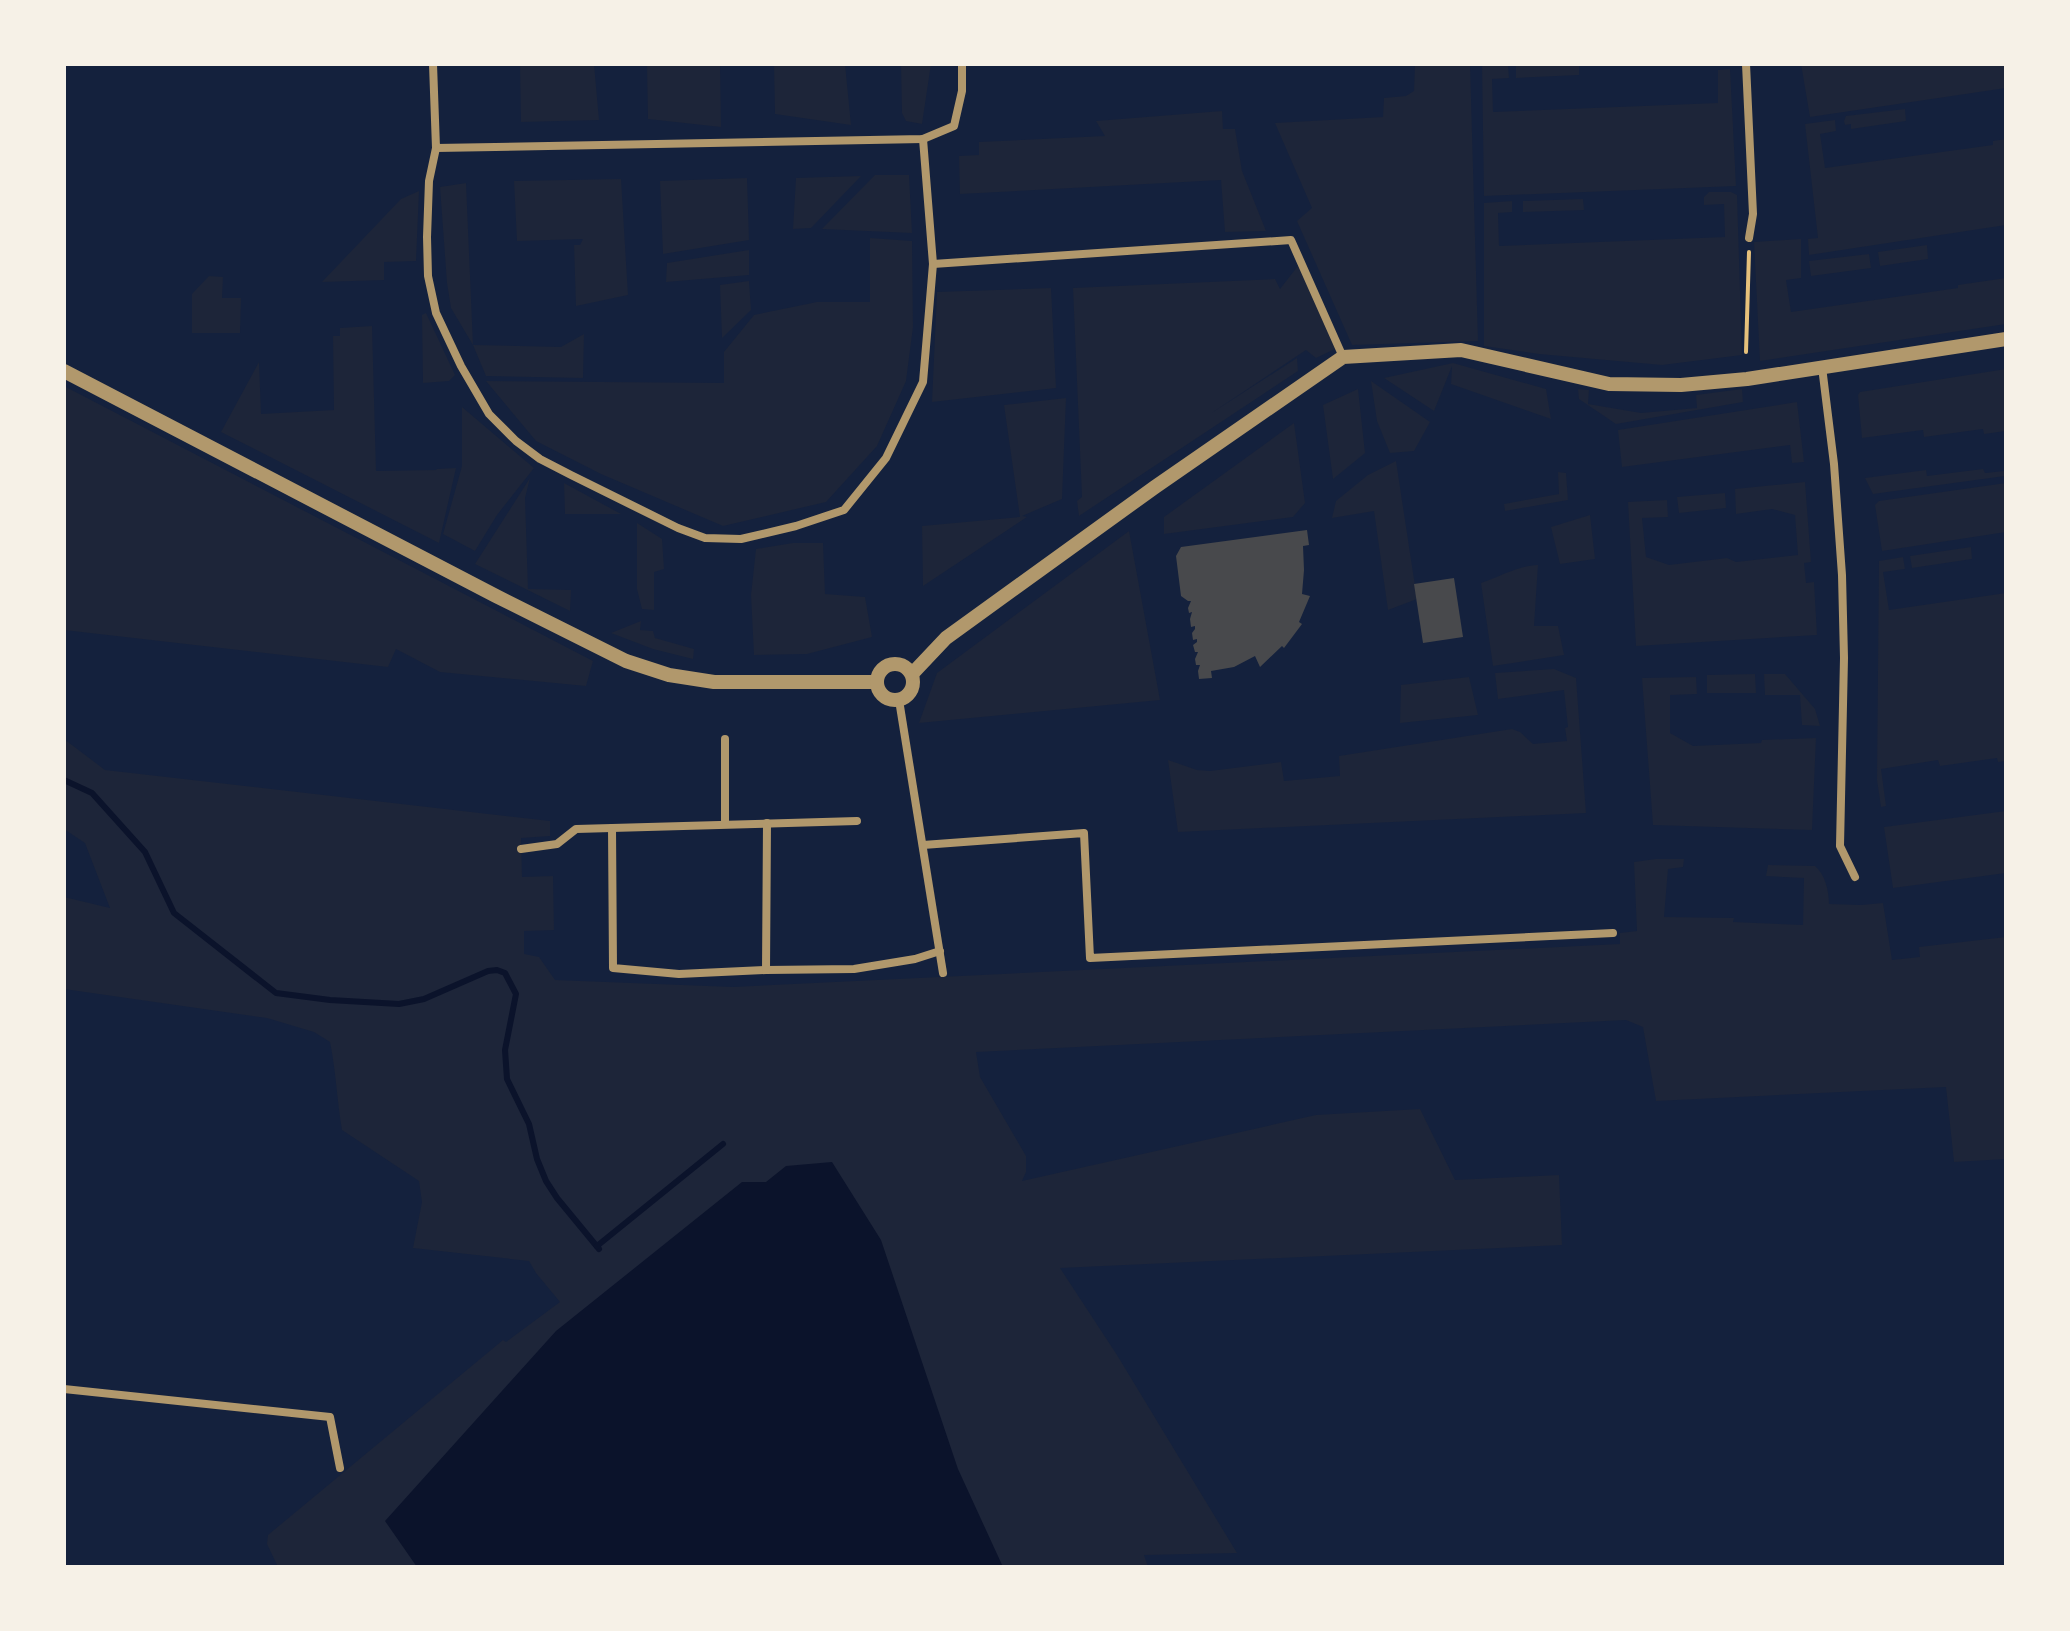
<svg xmlns="http://www.w3.org/2000/svg" width="2070" height="1631" font-family="Merriweather,serif">
<style>
.green{fill:#1d2539}
.water{fill:#0b132b}
.lines{fill:none;stroke-linecap:round;stroke-linejoin:round}
.stream{stroke:#0b132b;stroke-width:6}
.building{fill:#48494c}
.path{stroke:#e5c07b;stroke-width:4}
.minor{stroke:#b1986c;stroke-width:8}
.tertiary{stroke:#b1986c;stroke-width:14}
</style>
<rect width="100%" height="100%" fill="#14213d"/>
<g class="green">
<path d="M 520,64 L 594,64 L 599,120 L 521,122 Z"/>
<path d="M 647,64 L 720,64 L 721,127 L 648,119 Z"/>
<path d="M 774,64 L 845,64 L 851,125 L 775,114 Z"/>
<path d="M 901,64 L 931,64 L 922,124 L 906,121 L 902,113 Z"/>
<path d="M 1415,64 L 1470,64 L 1478,341 L 1352,345 L 1297,221 L 1312,208 L 1275,123 L 1383,117 L 1384,98 L 1406,96 L 1414,91 Z"/>
<path d="M 1482,64 L 1508,64 L 1509,78 L 1492,79 L 1493,112 L 1718,103 L 1718,70 L 1730,69 L 1736,186 L 1484,196 Z"/>
<path d="M 1516,64 L 1579,64 L 1579,75 L 1516,78 Z"/>
<path d="M 1801,64 L 2006,64 L 2006,88 L 1810,117 Z"/>
<path d="M 1905,109 L 1906,121 L 1851,129 L 1851,124 L 1845,125 L 1844,121 L 1846,116 Z"/>
<path d="M 1222,111 L 1223,129 L 1235,129 L 1242,171 L 1266,231 L 1225,232 L 1221,180 L 960,194 L 959,156 L 979,155 L 979,142 L 1105,136 L 1096,121 Z"/>
<path d="M 1835,120 L 1836,131 L 1820,134 L 1825,168 L 1993,145 L 1993,141 L 2006,139 L 2006,225 L 1809,255 L 1808,239 L 1818,238 L 1805,124 Z"/>
<path d="M 875,175 L 909,175 L 912,233 L 822,229 Z"/>
<path d="M 861,176 L 811,228 L 793,229 L 796,178 Z"/>
<path d="M 747,178 L 749,240 L 663,254 L 660,181 Z"/>
<path d="M 621,179 L 628,295 L 576,306 L 574,245 L 580,245 L 583,239 L 517,241 L 514,181 Z"/>
<path d="M 466,183 L 473,345 L 561,347 L 584,334 L 583,378 L 486,376 L 473,345 L 451,308 L 447,283 L 440,187 Z"/>
<path d="M 419,191 L 416,261 L 384,262 L 384,280 L 322,282 L 401,199 Z"/>
<path d="M 1709,192 L 1731,192 L 1737,195 L 1742,355 L 1662,365 L 1539,354 L 1484,346 L 1484,203 L 1512,201 L 1512,212 L 1498,213 L 1499,246 L 1725,237 L 1724,204 L 1704,205 L 1704,197 Z"/>
<path d="M 1583,199 L 1584,210 L 1523,212 L 1523,201 Z"/>
<path d="M 870,238 L 912,241 L 913,327 L 906,381 L 877,446 L 826,502 L 723,526 L 601,474 L 536,441 L 486,381 L 724,383 L 724,352 L 754,315 L 817,302 L 870,302 Z"/>
<path d="M 1801,239 L 1801,278 L 1786,280 L 1791,312 L 1958,288 L 1958,285 L 2006,278 L 2006,324 L 1760,361 L 1754,242 Z"/>
<path d="M 1927,245 L 1928,259 L 1880,266 L 1878,252 Z"/>
<path d="M 749,250 L 749,275 L 666,282 L 667,263 Z"/>
<path d="M 1869,254 L 1871,268 L 1811,276 L 1809,261 Z"/>
<path d="M 1301,262 L 1339,347 L 1316,358 L 1306,350 L 1210,414 L 1297,358 L 1298,371 L 1079,516 L 1077,501 L 1082,497 L 1073,288 L 1275,279 L 1280,289 Z"/>
<path d="M 209,276 L 223,277 L 222,298 L 241,298 L 240,333 L 192,333 L 192,294 Z"/>
<path d="M 749,281 L 751,310 L 722,338 L 720,285 Z"/>
<path d="M 1051,288 L 1056,388 L 932,402 L 937,292 Z"/>
<path d="M 426,313 L 455,375 L 449,381 L 423,383 L 422,315 Z"/>
<path d="M 372,326 L 376,471 L 436,470 L 437,469 L 456,468 L 439,543 L 221,432 L 259,362 L 261,414 L 334,410 L 333,336 L 340,336 L 340,328 Z"/>
<path d="M 1453,363 L 1546,389 L 1551,419 L 1451,384 L 1452,366 L 1434,411 L 1384,378 Z"/>
<path d="M 2006,369 L 2006,431 L 1984,434 L 1983,429 L 1924,437 L 1923,430 L 1862,438 L 1858,395 L 1860,392 Z"/>
<path d="M 1371,381 L 1430,422 L 1414,451 L 1390,453 L 1377,421 Z"/>
<path d="M 64,386 L 593,661 L 586,686 L 440,672 L 396,649 L 388,667 L 64,630 Z"/>
<path d="M 1358,389 L 1365,453 L 1333,479 L 1323,405 Z"/>
<path d="M 1578,389 L 1589,390 L 1588,404 L 1641,413 L 1697,408 L 1696,395 L 1742,389 L 1743,402 L 1616,424 L 1579,399 Z"/>
<path d="M 1066,398 L 1062,499 L 1022,516 L 1027,517 L 923,586 L 922,526 L 1020,517 L 1004,405 Z"/>
<path d="M 1797,402 L 1804,462 L 1792,463 L 1790,445 L 1622,467 L 1618,430 Z"/>
<path d="M 462,407 L 534,468 L 497,515 L 475,551 L 443,534 L 462,466 Z"/>
<path d="M 1294,423 L 1305,503 L 1293,517 L 1164,534 L 1164,517 Z"/>
<path d="M 1396,461 L 1417,599 L 1388,610 L 1374,511 L 1332,518 L 1336,501 L 1368,475 Z"/>
<path d="M 1983,469 L 1985,473 L 2004,471 L 2005,476 L 1873,494 L 1865,478 L 1926,470 L 1927,476 Z"/>
<path d="M 1558,472 L 1566,473 L 1568,500 L 1505,511 L 1504,504 L 1559,494 Z"/>
<path d="M 530,478 L 525,498 L 528,589 L 571,590 L 570,611 L 475,564 Z"/>
<path d="M 1805,482 L 1811,562 L 1804,563 L 1806,583 L 1814,582 L 1817,635 L 1636,646 L 1628,502 L 1667,500 L 1668,517 L 1642,518 L 1646,557 L 1669,565 L 1727,558 L 1736,562 L 1798,555 L 1795,515 L 1772,509 L 1736,514 L 1735,489 Z"/>
<path d="M 564,483 L 621,514 L 565,514 Z"/>
<path d="M 2006,483 L 2006,532 L 1882,551 L 1875,505 L 1879,501 Z"/>
<path d="M 1725,493 L 1726,508 L 1679,513 L 1677,497 Z"/>
<path d="M 1590,515 L 1595,559 L 1560,564 L 1551,527 Z"/>
<path d="M 637,523 L 662,539 L 664,569 L 654,572 L 654,610 L 642,609 L 637,589 Z"/>
<path d="M 1129,531 L 1160,700 L 919,723 L 937,673 Z"/>
<path d="M 793,543 L 823,543 L 825,594 L 865,597 L 872,637 L 807,654 L 754,655 L 751,595 L 756,549 Z"/>
<path d="M 1971,547 L 1972,559 L 1912,568 L 1910,556 Z"/>
<path d="M 1903,557 L 1905,569 L 1883,572 L 1889,610 L 2006,593 L 2006,761 L 1998,762 L 1997,758 L 1940,766 L 1938,760 L 1881,769 L 1886,806 L 1881,807 L 1877,780 L 1879,561 Z"/>
<path d="M 1538,565 L 1534,626 L 1558,626 L 1564,655 L 1493,666 L 1481,583 C 1502,576 1517,566 1538,565 Z"/>
<path d="M 641,621 L 640,630 L 653,631 L 655,638 L 694,649 L 693,659 L 653,649 L 611,633 Z"/>
<path d="M 1554,669 L 1576,678 L 1586,813 L 1178,832 L 1168,760 L 1197,770 L 1210,771 L 1281,762 L 1284,781 L 1340,776 L 1339,756 L 1512,729 L 1520,732 L 1533,744 L 1567,741 L 1565,728 L 1568,727 L 1564,690 L 1498,699 L 1495,673 Z"/>
<path d="M 1755,674 L 1756,693 L 1707,693 L 1707,675 Z"/>
<path d="M 1764,674 L 1785,674 L 1815,709 L 1820,726 L 1802,725 L 1800,695 L 1765,695 Z"/>
<path d="M 1469,677 L 1478,715 L 1400,723 L 1401,685 Z"/>
<path d="M 1696,677 L 1697,694 L 1670,695 L 1670,733 L 1693,746 L 1761,743 L 1762,740 L 1816,738 L 1812,830 L 1653,825 L 1642,678 Z"/>
<path d="M 64,739 L 105,770 L 550,821 L 550,836 L 521,838 L 522,877 L 553,876 L 554,930 L 524,931 L 524,954 L 539,957 L 555,980 L 733,987 L 1620,944 L 1620,933 L 1637,931 L 1634,862 L 1656,859 L 1684,859 L 1683,867 L 1668,869 L 1664,917 L 1734,918 L 1733,922 L 1803,925 L 1804,878 L 1766,876 L 1768,865 L 1815,866 C 1825,874 1829,891 1829,904 L 1861,905 L 1883,903 L 1892,960 L 1920,957 L 1919,947 L 2006,937 L 2006,1159 L 1954,1162 L 1946,1087 L 1656,1101 L 1643,1027 L 1626,1020 L 976,1052 L 980,1077 L 1026,1156 L 1026,1172 L 1022,1181 L 1316,1115 L 1420,1109 L 1455,1180 L 1559,1175 L 1562,1245 L 1060,1268 L 1117,1355 L 1237,1553 L 1144,1555 L 1148,1567 L 278,1567 L 267,1544 L 268,1535 L 503,1340 L 506,1342 L 560,1302 L 536,1273 L 529,1261 L 413,1248 L 422,1202 L 419,1181 L 342,1130 C 337,1101 336,1071 330,1042 L 314,1032 L 267,1018 L 64,989 L 64,897 L 110,908 L 85,843 L 64,829 Z"/>
<path d="M 2006,811 L 2006,873 L 1893,888 L 1884,827 Z"/>
</g>
<path class="water" d="M 832,1162 L 881,1240 L 958,1469 L 1003,1567 L 417,1567 L 385,1521 L 556,1331 L 742,1182 L 766,1182 L 786,1166 Z"/>
<g class="lines">
<g class="stream">
<path d="M 64,780 L 92,793 L 145,852 L 174,913 L 276,993 L 330,1000 L 399,1004 L 424,999 L 488,971 L 497,970 L 505,973 L 516,994 L 505,1050 L 507,1079 L 529,1124 L 537,1159 L 546,1181 L 557,1198 L 599,1249"/>
<path d="M 597,1246 L 723,1144"/>
</g>
</g>
<g class="building">
<path d="M 1307,530 L 1309,545 L 1303,546 L 1304,570 L 1302,594 L 1310,596 L 1299,622 L 1302,624 L 1284,648 L 1282,646 L 1260,667 L 1255,656 L 1234,667 L 1211,671 L 1212,678 L 1199,679 L 1198,671 L 1200,665 L 1196,665 L 1195,659 L 1198,652 L 1195,652 L 1193,645 L 1197,642 L 1197,639 L 1193,640 L 1192,633 L 1195,629 L 1195,626 L 1191,627 L 1190,619 L 1192,612 L 1189,613 L 1188,608 L 1191,601 L 1188,601 L 1181,596 L 1176,556 L 1181,547 Z"/>
<path d="M 1454,578 L 1463,637 L 1423,643 L 1414,584 Z"/>
</g>
<g class="lines">
<path class="path" d="M 1746,352 L 1749,252"/>
<g class="minor">
<path d="M 433,64 L 436,148 L 923,139 L 954,126 L 962,91 L 962,64"/>
<path d="M 1746,64 L 1753,214 L 1749,238"/>
<path d="M 436,148 L 429,181 L 427,237 L 428,276 L 436,313 L 461,366 L 489,414 L 516,441 L 540,459 L 571,475 L 678,528 L 705,538 L 741,539 L 796,526 L 844,510 L 886,458 L 923,382 L 933,264 L 923,139"/>
<path d="M 933,264 L 1291,240 L 1343,357"/>
<path d="M 1822,367 L 1834,464 L 1842,575 L 1844,658 L 1840,846 L 1855,877"/>
<path d="M 899,700 L 943,973"/>
<path d="M 725,739 L 725,824"/>
<path d="M 612,828 L 613,968 L 679,974 L 766,970 L 854,969 L 915,959 L 940,951"/>
<path d="M 923,845 L 1084,833 L 1090,958 L 1613,933"/>
<path d="M 521,849 L 557,844 L 576,829 L 857,821"/>
<path d="M 766,970 L 767,823"/>
<path d="M 64,1389 L 330,1417 L 340,1468"/>
</g>
<g class="tertiary">
<path d="M 64,371 L 496,596 L 626,661 L 669,675 L 714,682 L 876,682"/>
<circle cx="895" cy="682" r="18"/>
<path d="M 912,674 L 946,638 L 1155,487 L 1343,357 L 1461,350 L 1609,384 L 1681,385 L 1747,379 L 2006,339"/>
</g>
</g>
<rect width="2070" height="1631" fill="none" stroke="#f6f1e7" stroke-width="132"/>
</svg>
